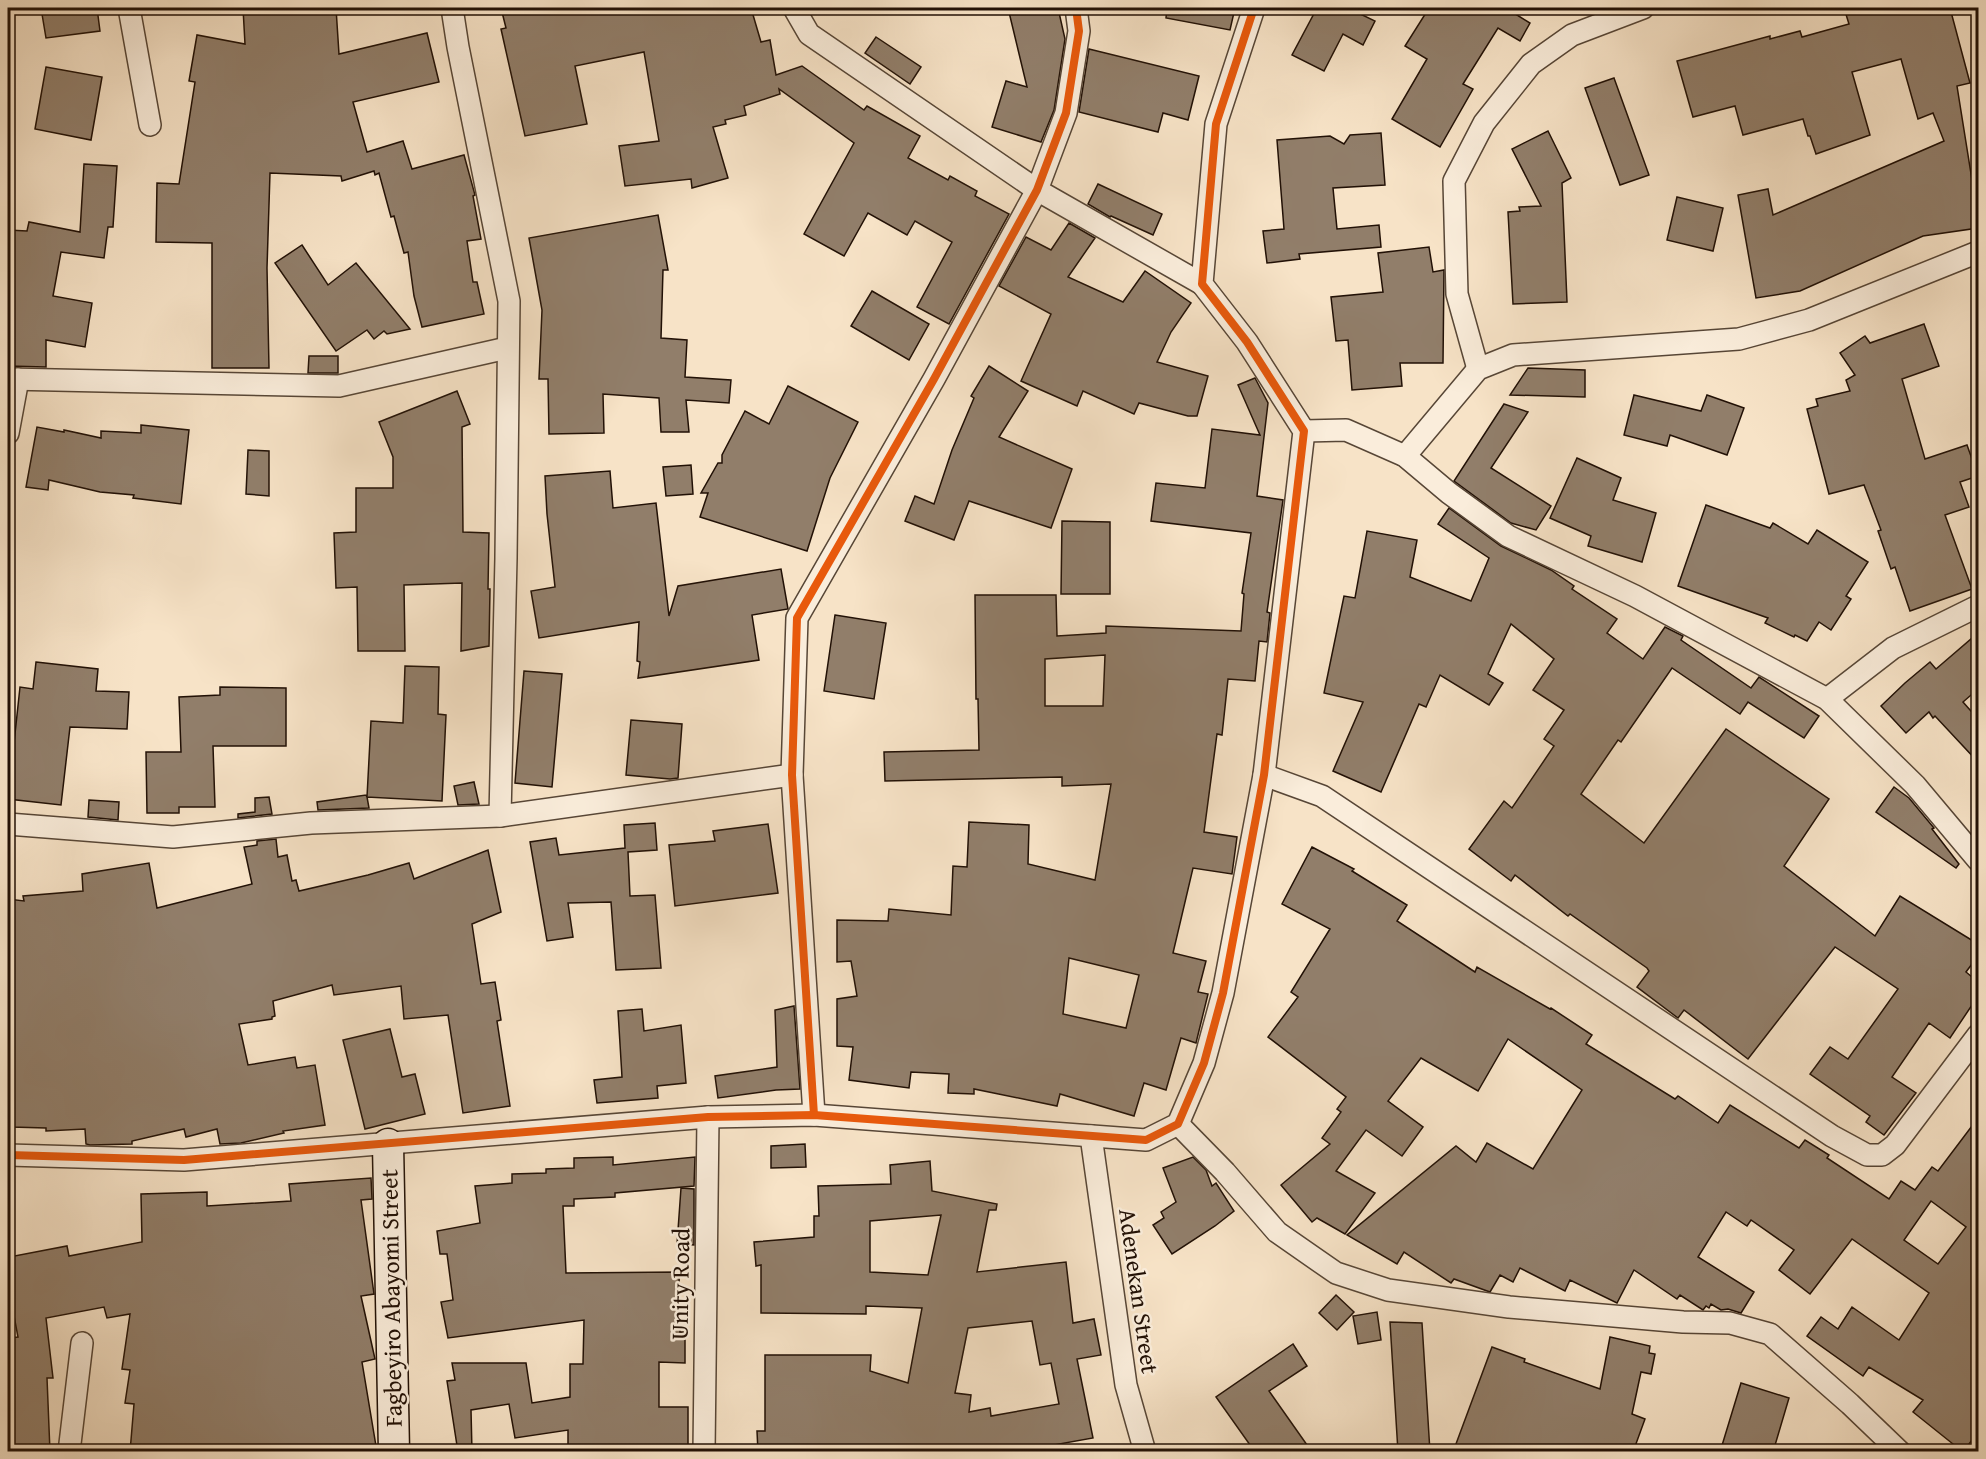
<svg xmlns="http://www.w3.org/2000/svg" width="1986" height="1459" font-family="'Gentium Book Plus',serif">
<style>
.building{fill:#917e6a;stroke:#221106;stroke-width:1.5;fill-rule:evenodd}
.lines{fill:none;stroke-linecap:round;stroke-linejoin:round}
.street-casing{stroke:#574636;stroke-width:24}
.secondary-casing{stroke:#221106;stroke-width:33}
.street{stroke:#faeddb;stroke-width:21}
.secondary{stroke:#faeddb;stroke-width:30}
.cycleway-casing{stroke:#faeddb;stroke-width:11}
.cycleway{stroke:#e8590c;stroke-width:8}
.labels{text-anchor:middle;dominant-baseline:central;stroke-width:5;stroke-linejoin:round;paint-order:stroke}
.street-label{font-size:24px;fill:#221106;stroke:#faeddb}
</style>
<rect width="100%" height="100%" fill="#f7e3c7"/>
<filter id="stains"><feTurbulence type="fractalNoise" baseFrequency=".00333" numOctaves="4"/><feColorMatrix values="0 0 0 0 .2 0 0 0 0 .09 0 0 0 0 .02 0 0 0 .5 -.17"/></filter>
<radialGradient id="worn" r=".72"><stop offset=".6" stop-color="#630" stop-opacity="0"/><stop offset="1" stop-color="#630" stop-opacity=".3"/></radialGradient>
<g class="building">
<path d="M 41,8 L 97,8 L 100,31 L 46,38 Z"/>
<path d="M 243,8 L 336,8 L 339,54 L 427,33 L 439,82 L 353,102 L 367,152 L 403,141 L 412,169 L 464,155 L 475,195 L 473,196 L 481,239 L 467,241 L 473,282 L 477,282 L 484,314 L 422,327 L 414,296 L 408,252 L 404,253 L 394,216 L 391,217 L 379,173 L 375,175 L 374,171 L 342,181 L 341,176 L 270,173 L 267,268 L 269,368 L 212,368 L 212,243 L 156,242 L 157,183 L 179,184 L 195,82 L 189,81 L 197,35 L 245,44 Z"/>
<path d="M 501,8 L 584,8 L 584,13 L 610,8 L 751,8 L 761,42 L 770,40 L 776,75 L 802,66 L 864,110 L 867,106 L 920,136 L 908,158 L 948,180 L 950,176 L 977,191 L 975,196 L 1009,214 L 949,324 L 917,307 L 952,242 L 915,221 L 907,235 L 868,213 L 844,256 L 804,234 L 854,143 L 779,89 L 780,94 L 744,106 L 746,115 L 725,120 L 726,124 L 713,127 L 728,178 L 692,188 L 691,179 L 625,186 L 619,146 L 659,141 L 644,52 L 575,66 L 587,124 L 525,136 L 501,29 L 506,28 Z"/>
<path d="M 1008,8 L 1058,8 L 1065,39 L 1054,110 L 1041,142 L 992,127 L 1006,81 L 1027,87 Z"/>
<path d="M 1167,8 L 1235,8 L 1230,30 L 1166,18 Z"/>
<path d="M 1317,8 L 1348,8 L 1375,21 L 1363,45 L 1343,34 L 1324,71 L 1292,55 Z"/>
<path d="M 1429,8 L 1511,8 L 1509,10 L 1530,23 L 1520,41 L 1498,28 L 1463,84 L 1473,89 L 1440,147 L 1392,119 L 1427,59 L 1405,46 Z"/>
<path d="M 1844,8 L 1950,8 L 1970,83 L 1957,86 L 1976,205 L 1978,205 L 1978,228 L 1923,236 L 1800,291 L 1756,298 L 1738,195 L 1768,189 L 1773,215 L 1944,141 L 1933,113 L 1918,119 L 1901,59 L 1852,72 L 1870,135 L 1816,154 L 1810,136 L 1808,136 L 1803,119 L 1743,135 L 1735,106 L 1693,117 L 1677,61 L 1770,36 L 1770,39 L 1800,31 L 1802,37 L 1849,24 Z"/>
<path d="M 876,37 L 921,67 L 910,84 L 865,53 Z"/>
<path d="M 1089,49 L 1199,76 L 1188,120 L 1163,113 L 1158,132 L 1079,112 Z"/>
<path d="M 46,67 L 102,77 L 91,140 L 35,129 Z"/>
<path d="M 1614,78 L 1649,175 L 1620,185 L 1585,88 Z"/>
<path d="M 1548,131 L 1571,178 L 1562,183 L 1567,302 L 1513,304 L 1508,212 L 1520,211 L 1519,207 L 1541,206 L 1512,149 Z"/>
<path d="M 1381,133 L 1385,185 L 1333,188 L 1337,229 L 1379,225 L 1381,247 L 1299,254 L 1300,259 L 1267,263 L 1263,231 L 1284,229 L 1277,140 L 1330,136 L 1344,144 L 1350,135 Z"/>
<path d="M 84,164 L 117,166 L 113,227 L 108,227 L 104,258 L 61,252 L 53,296 L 92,303 L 85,347 L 46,340 L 46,367 L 8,366 L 8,230 L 27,231 L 29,222 L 80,232 Z"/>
<path d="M 1098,184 L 1162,214 L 1153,235 L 1111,216 L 1110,217 L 1088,204 Z"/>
<path d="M 1677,197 L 1723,208 L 1713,251 L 1667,240 Z"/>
<path d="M 658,215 L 668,270 L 663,270 L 661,338 L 687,340 L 685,377 L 731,380 L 729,403 L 686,400 L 689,432 L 661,432 L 659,398 L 603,394 L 604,433 L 549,434 L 548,379 L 539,379 L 542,310 L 529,238 Z"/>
<path d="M 1069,223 L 1095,238 L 1068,277 L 1123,302 L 1145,271 L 1191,303 L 1171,332 L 1157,362 L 1208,376 L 1197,416 L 1188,416 L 1139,403 L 1134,414 L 1083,391 L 1077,406 L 1021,381 L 1051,314 L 999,286 L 1026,237 L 1051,250 Z"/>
<path d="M 302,245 L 328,285 L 356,263 L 410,329 L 387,334 L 384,331 L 374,339 L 367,330 L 336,351 L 275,263 Z"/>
<path d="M 1429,247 L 1433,272 L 1444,270 L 1443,363 L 1400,363 L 1402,386 L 1352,390 L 1348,340 L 1336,341 L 1331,297 L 1383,292 L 1378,253 Z"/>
<path d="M 872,291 L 929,324 L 909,360 L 851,326 Z"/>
<path d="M 1924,324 L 1939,366 L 1902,379 L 1925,459 L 1967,445 L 1978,476 L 1960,482 L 1969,507 L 1945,515 L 1972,589 L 1910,611 L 1895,567 L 1891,569 L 1878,531 L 1881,530 L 1864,485 L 1829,494 L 1807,409 L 1818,406 L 1816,399 L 1850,391 L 1846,380 L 1855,375 L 1840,353 L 1865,336 L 1870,343 Z"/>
<path d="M 309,356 L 338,356 L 338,373 L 308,373 Z"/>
<path d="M 989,366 L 1028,391 L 999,437 L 1072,469 L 1051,528 L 969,501 L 954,540 L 905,521 L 915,496 L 934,504 L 952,450 L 974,398 L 971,396 Z"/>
<path d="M 1528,368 L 1585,370 L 1585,397 L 1510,395 Z"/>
<path d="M 1255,378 L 1268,403 L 1257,496 L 1283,500 L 1267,612 L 1270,613 L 1267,642 L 1259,641 L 1255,681 L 1228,679 L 1222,735 L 1217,734 L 1204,832 L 1237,837 L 1232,874 L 1193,868 L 1173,953 L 1206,961 L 1198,992 L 1208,994 L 1196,1043 L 1181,1038 L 1166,1090 L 1144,1083 L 1134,1116 L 1060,1094 L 1057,1106 L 974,1089 L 974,1094 L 948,1093 L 949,1074 L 911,1072 L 909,1088 L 849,1080 L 853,1047 L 837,1046 L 837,999 L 857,996 L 851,961 L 837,962 L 837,920 L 888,921 L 889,909 L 951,915 L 953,866 L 967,867 L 969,822 L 1029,825 L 1028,864 L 1095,880 L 1111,784 L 1062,786 L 1062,777 L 885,781 L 884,752 L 979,750 L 978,699 L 976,699 L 975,595 L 1056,595 L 1057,636 L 1106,633 L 1106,626 L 1241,631 L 1244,594 L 1242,593 L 1251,533 L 1151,521 L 1156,483 L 1205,488 L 1212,429 L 1260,435 L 1238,385 ZM 1105,655 L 1103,706 L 1045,706 L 1045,659 ZM 1069,958 L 1139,975 L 1126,1028 L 1063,1014 Z"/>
<path d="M 788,386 L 858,422 L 830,478 L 807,551 L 700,517 L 708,493 L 701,493 L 718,463 L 722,463 L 722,455 L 745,411 L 769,424 Z"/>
<path d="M 457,391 L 470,424 L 462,427 L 463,532 L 489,533 L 488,589 L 490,589 L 489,646 L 461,651 L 462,583 L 404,585 L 405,651 L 358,651 L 357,587 L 336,588 L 334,533 L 356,532 L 356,488 L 393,488 L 393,457 L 379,422 Z"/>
<path d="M 1634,395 L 1701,411 L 1707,395 L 1744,408 L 1727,455 L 1670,435 L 1667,446 L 1624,435 Z"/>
<path d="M 1504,404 L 1528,412 L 1491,468 L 1551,506 L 1536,530 L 1511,523 L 1454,481 Z"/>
<path d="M 141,425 L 189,430 L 181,504 L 133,498 L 134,495 L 100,492 L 49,480 L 48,490 L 26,487 L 37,427 L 64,432 L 64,430 L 101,438 L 101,431 L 141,433 Z"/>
<path d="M 248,450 L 269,451 L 269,496 L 246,494 Z"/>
<path d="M 1577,458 L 1621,478 L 1613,500 L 1656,513 L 1642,562 L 1588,546 L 1591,536 L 1550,518 Z"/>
<path d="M 691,465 L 693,494 L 666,496 L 663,467 Z"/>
<path d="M 610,471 L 613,508 L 656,503 L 669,616 L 678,586 L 781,569 L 788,609 L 752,615 L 759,660 L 638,678 L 640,662 L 637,661 L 639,622 L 539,638 L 531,591 L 555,587 L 547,514 L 545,476 Z"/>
<path d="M 1706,505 L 1770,528 L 1773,523 L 1808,544 L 1817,530 L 1868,562 L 1846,596 L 1851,599 L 1831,630 L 1819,622 L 1807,641 L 1795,635 L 1794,637 L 1765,623 L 1768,618 L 1678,586 Z"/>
<path d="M 1449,508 L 1501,546 L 1551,570 L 1574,586 L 1572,589 L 1617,619 L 1607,633 L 1643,659 L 1665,627 L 1683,636 L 1681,640 L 1751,688 L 1759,677 L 1819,716 L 1804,738 L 1748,702 L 1740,714 L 1672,668 L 1621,742 L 1618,740 L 1581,794 L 1644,843 L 1726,729 L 1829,799 L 1784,866 L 1875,936 L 1900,896 L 1978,944 L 1978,956 L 1966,972 L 1978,982 L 1978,996 L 1950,1038 L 1929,1023 L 1892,1077 L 1916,1093 L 1884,1135 L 1866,1122 L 1870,1116 L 1810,1074 L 1830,1047 L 1848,1059 L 1898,989 L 1835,947 L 1748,1059 L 1684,1010 L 1678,1018 L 1637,987 L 1649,971 L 1647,968 L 1570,914 L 1568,916 L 1515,875 L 1511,881 L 1469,849 L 1504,801 L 1512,808 L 1554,746 L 1544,739 L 1564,710 L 1533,690 L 1554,659 L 1511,624 L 1488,674 L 1503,683 L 1489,705 L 1440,675 L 1426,707 L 1419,704 L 1381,792 L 1333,771 L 1363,702 L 1324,693 L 1344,596 L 1355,598 L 1367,531 L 1417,540 L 1410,577 L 1471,601 L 1489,558 L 1438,524 Z"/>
<path d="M 1062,521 L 1110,522 L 1110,594 L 1061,594 Z"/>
<path d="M 835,615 L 886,623 L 874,699 L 824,691 Z"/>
<path d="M 1978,633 L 1978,689 L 1963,702 L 1978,719 L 1978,762 L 1935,716 L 1933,718 L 1929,712 L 1906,733 L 1881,706 L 1905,683 L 1930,662 L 1936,669 Z"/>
<path d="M 36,662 L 98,669 L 96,691 L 129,692 L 127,729 L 70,727 L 61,805 L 8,799 L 20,687 L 33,689 Z"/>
<path d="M 405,666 L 439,667 L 438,714 L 446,715 L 442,801 L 367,797 L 369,808 L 318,810 L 317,802 L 366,795 L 367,797 L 371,721 L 403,723 Z"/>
<path d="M 524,671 L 562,674 L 552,787 L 515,783 Z"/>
<path d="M 220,687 L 286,688 L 286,746 L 213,746 L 215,807 L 179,807 L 179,813 L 147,813 L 146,752 L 181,752 L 179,697 L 220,695 Z"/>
<path d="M 631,720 L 682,724 L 678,778 L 670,779 L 626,775 Z"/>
<path d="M 474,782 L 479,804 L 458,805 L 454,786 Z"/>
<path d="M 1894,787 L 1909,798 L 1934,828 L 1932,829 L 1959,864 L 1956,868 L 1876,812 Z"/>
<path d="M 269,797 L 272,814 L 238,818 L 238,814 L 255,812 L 255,798 Z"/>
<path d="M 89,800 L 119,802 L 118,820 L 88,817 Z"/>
<path d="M 655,823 L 657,850 L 628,852 L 630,896 L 655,895 L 661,968 L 616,970 L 611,902 L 568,903 L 573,937 L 547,941 L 530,842 L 556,838 L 559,855 L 625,848 L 624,825 Z"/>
<path d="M 768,824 L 778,893 L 675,906 L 669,845 L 715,841 L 713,831 Z"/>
<path d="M 276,839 L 278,857 L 287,855 L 292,881 L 296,880 L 299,891 L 368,875 L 409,863 L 414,879 L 488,850 L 501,912 L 472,924 L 481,984 L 495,982 L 501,1020 L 497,1021 L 510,1106 L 463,1113 L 448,1015 L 404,1019 L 401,986 L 334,995 L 332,985 L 273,1001 L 275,1016 L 272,1017 L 272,1019 L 239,1024 L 248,1065 L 295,1057 L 297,1068 L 315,1065 L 325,1125 L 283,1131 L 284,1133 L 241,1143 L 220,1144 L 217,1129 L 186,1137 L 184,1129 L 132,1141 L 132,1144 L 90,1145 L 86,1144 L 85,1129 L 46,1131 L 46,1128 L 11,1127 L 13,1039 L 8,1039 L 8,899 L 24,901 L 23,896 L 83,891 L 82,874 L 149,863 L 157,908 L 252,884 L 244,847 L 257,845 L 257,841 Z"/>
<path d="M 1312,847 L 1354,869 L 1352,871 L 1407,905 L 1397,921 L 1475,972 L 1477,967 L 1550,1009 L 1551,1008 L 1592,1035 L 1586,1044 L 1675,1099 L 1678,1096 L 1718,1123 L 1730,1105 L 1799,1148 L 1805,1140 L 1829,1155 L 1827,1158 L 1889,1199 L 1901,1181 L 1915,1190 L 1932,1167 L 1938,1171 L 1978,1118 L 1978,1432 L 1963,1452 L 1913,1412 L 1923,1400 L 1869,1367 L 1863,1376 L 1807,1336 L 1821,1317 L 1838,1329 L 1852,1307 L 1899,1340 L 1929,1293 L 1852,1239 L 1810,1294 L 1779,1270 L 1794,1250 L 1751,1220 L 1747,1226 L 1726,1212 L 1698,1257 L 1754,1292 L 1741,1313 L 1728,1309 L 1721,1310 L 1711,1304 L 1709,1308 L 1706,1306 L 1703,1310 L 1680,1295 L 1677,1299 L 1634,1270 L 1617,1303 L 1570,1280 L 1565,1291 L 1520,1268 L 1513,1282 L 1500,1275 L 1490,1292 L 1454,1279 L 1451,1283 L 1404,1252 L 1397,1264 L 1347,1235 L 1456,1146 L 1476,1162 L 1487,1143 L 1533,1169 L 1582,1090 L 1508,1039 L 1478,1091 L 1421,1058 L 1388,1101 L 1423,1127 L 1402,1156 L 1366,1130 L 1336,1171 L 1375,1193 L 1345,1234 L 1317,1218 L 1312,1222 L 1281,1185 L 1330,1144 L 1322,1138 L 1341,1112 L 1337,1109 L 1346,1097 L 1268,1037 L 1298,997 L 1291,992 L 1330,929 L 1282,904 ZM 1931,1201 L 1966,1227 L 1938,1264 L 1904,1240 Z"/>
<path d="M 794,1006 L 800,1089 L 776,1090 L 718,1098 L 715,1076 L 777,1067 L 775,1010 Z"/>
<path d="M 642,1009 L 644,1031 L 681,1025 L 686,1083 L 657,1086 L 658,1098 L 597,1103 L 594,1080 L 622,1077 L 618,1011 Z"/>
<path d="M 390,1029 L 402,1077 L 415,1074 L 425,1114 L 365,1129 L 343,1040 Z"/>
<path d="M 805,1144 L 806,1167 L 771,1168 L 771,1146 Z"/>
<path d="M 613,1157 L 613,1165 L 695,1157 L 694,1186 L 615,1193 L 615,1197 L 574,1199 L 574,1206 L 563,1206 L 566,1273 L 679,1272 L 680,1332 L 685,1332 L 685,1363 L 659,1362 L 659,1407 L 688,1407 L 688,1452 L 568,1452 L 568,1430 L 515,1438 L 509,1404 L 471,1410 L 472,1452 L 458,1452 L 447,1381 L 455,1380 L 452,1363 L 526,1363 L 532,1403 L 570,1397 L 570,1364 L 583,1364 L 584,1320 L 448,1338 L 441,1302 L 453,1300 L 447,1254 L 440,1254 L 437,1231 L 480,1223 L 475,1186 L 512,1183 L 512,1174 L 546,1173 L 546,1169 L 574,1168 L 574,1158 Z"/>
<path d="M 1193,1157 L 1206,1170 L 1212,1186 L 1216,1183 L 1234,1211 L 1215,1226 L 1172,1254 L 1153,1225 L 1164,1218 L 1161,1212 L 1176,1202 L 1163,1168 Z"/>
<path d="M 930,1161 L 932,1191 L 997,1204 L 996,1210 L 989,1210 L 977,1272 L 1066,1262 L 1073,1323 L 1094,1319 L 1101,1355 L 1077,1359 L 1093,1438 L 1014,1452 L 758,1452 L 757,1431 L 765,1431 L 765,1355 L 871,1355 L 870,1371 L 908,1383 L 922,1308 L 866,1306 L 866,1314 L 761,1313 L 761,1265 L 756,1266 L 754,1242 L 814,1237 L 814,1216 L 819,1216 L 818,1186 L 891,1184 L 890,1165 ZM 941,1215 L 928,1275 L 870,1272 L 870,1221 ZM 1032,1321 L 1040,1365 L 1051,1363 L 1059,1404 L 991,1416 L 990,1408 L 969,1412 L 971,1395 L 955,1393 L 968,1328 Z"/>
<path d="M 371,1178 L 372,1199 L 361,1200 L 374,1294 L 361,1296 L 375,1359 L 362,1362 L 377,1452 L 130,1452 L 134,1404 L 125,1403 L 130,1370 L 122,1369 L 130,1314 L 107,1318 L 104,1307 L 46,1318 L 53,1378 L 47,1378 L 50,1452 L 13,1452 L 12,1438 L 8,1438 L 8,1338 L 18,1337 L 8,1284 L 8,1280 L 13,1278 L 9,1257 L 67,1246 L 69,1256 L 142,1242 L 141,1194 L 207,1192 L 207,1206 L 291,1201 L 289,1184 Z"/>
<path d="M 681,1188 L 694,1189 L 694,1245 L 677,1244 Z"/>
<path d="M 1336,1295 L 1354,1312 L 1337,1330 L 1319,1313 Z"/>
<path d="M 1377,1312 L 1381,1340 L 1358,1344 L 1353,1316 Z"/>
<path d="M 1390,1322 L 1422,1323 L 1430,1452 L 1398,1452 Z"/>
<path d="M 1610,1337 L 1650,1346 L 1649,1353 L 1655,1354 L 1651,1374 L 1641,1372 L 1632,1414 L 1645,1419 L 1633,1452 L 1453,1452 L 1492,1347 L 1525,1359 L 1524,1362 L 1600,1389 Z"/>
<path d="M 1293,1344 L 1307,1366 L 1269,1391 L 1312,1452 L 1255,1452 L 1216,1397 Z"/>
<path d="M 1741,1383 L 1789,1398 L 1773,1452 L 1720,1452 Z"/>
</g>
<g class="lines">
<g class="street-casing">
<g id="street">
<path d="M 129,8 L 150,125"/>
<path d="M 452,8 L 458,47 L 509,301 L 506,558 L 500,816"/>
<path d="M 794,8 L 809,34 L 1037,190 L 1202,284"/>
<path d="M 1478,369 L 1457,294 L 1454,181 L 1484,123 L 1531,64 L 1572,35 L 1643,8"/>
<path d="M 8,379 L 339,386 L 507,348"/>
<path d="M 1304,431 L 1346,430 L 1405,456 L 1449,493 L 1508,536 L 1635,596 L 1827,699 L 1915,785 L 1978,860"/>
<path d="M 8,433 L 18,379"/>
<path d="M 1405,456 L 1478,369 L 1513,355 L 1739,339 L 1809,320 L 1978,252"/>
<path d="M 1827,699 L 1893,648 L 1978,606"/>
<path d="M 1264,775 L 1322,796 L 1832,1136 L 1867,1155 L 1882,1155 L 1895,1145 L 1978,1035"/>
<path d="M 8,824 L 173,837 L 311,823 L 500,816 L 792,775"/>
<path d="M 814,1115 L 792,775 L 797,618 L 934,379 L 1037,190 L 1066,113 L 1079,31 L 1076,8"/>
<path d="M 1178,1124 L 1225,1172 L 1277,1232 L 1336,1273 L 1388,1290 L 1509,1307 L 1683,1322 L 1730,1323 L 1770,1334 L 1850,1404 L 1900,1452"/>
<path d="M 1091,1136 L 1126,1385 L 1145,1452"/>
<path d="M 8,1155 L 184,1160 L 708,1117 L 814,1115 L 1146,1140 L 1178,1124 L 1204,1063 L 1223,993 L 1264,775 L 1304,431 L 1247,342 L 1202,284 L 1216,124 L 1254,8"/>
<path d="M 69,1452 L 82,1343"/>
<path d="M 704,1452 L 708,1117"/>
</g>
</g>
<g class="secondary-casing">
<path id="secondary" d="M 388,1144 L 394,1452"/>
</g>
<use href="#street" class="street"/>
<use href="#secondary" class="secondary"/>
<g class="cycleway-casing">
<g id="cycleway">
<path d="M 814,1115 L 792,775 L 797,618 L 934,379 L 1037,190 L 1066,113 L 1079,31 L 1076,8"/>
<path d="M 8,1155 L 184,1160 L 708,1117 L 814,1115 L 1146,1140 L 1178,1124 L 1204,1063 L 1223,993 L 1264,775 L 1304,431 L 1247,342 L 1202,284 L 1216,124 L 1254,8"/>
</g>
</g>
<use href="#cycleway" class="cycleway"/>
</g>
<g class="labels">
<g class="street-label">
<text transform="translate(680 1284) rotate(-89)">Unity Road</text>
<text transform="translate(1139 1291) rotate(82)">Adenekan Street</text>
<text transform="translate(391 1298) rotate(-91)">Fagbeyiro Abayomi Street</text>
</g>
</g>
<rect width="1986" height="1459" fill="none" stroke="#f7e3c7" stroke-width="30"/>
<rect x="9" y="9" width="1968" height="1441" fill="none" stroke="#221106" stroke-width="3"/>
<rect x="15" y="15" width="1956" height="1429" fill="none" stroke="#221106" stroke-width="1.5"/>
<rect width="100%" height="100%" filter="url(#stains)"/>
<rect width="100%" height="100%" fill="url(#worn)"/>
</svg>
